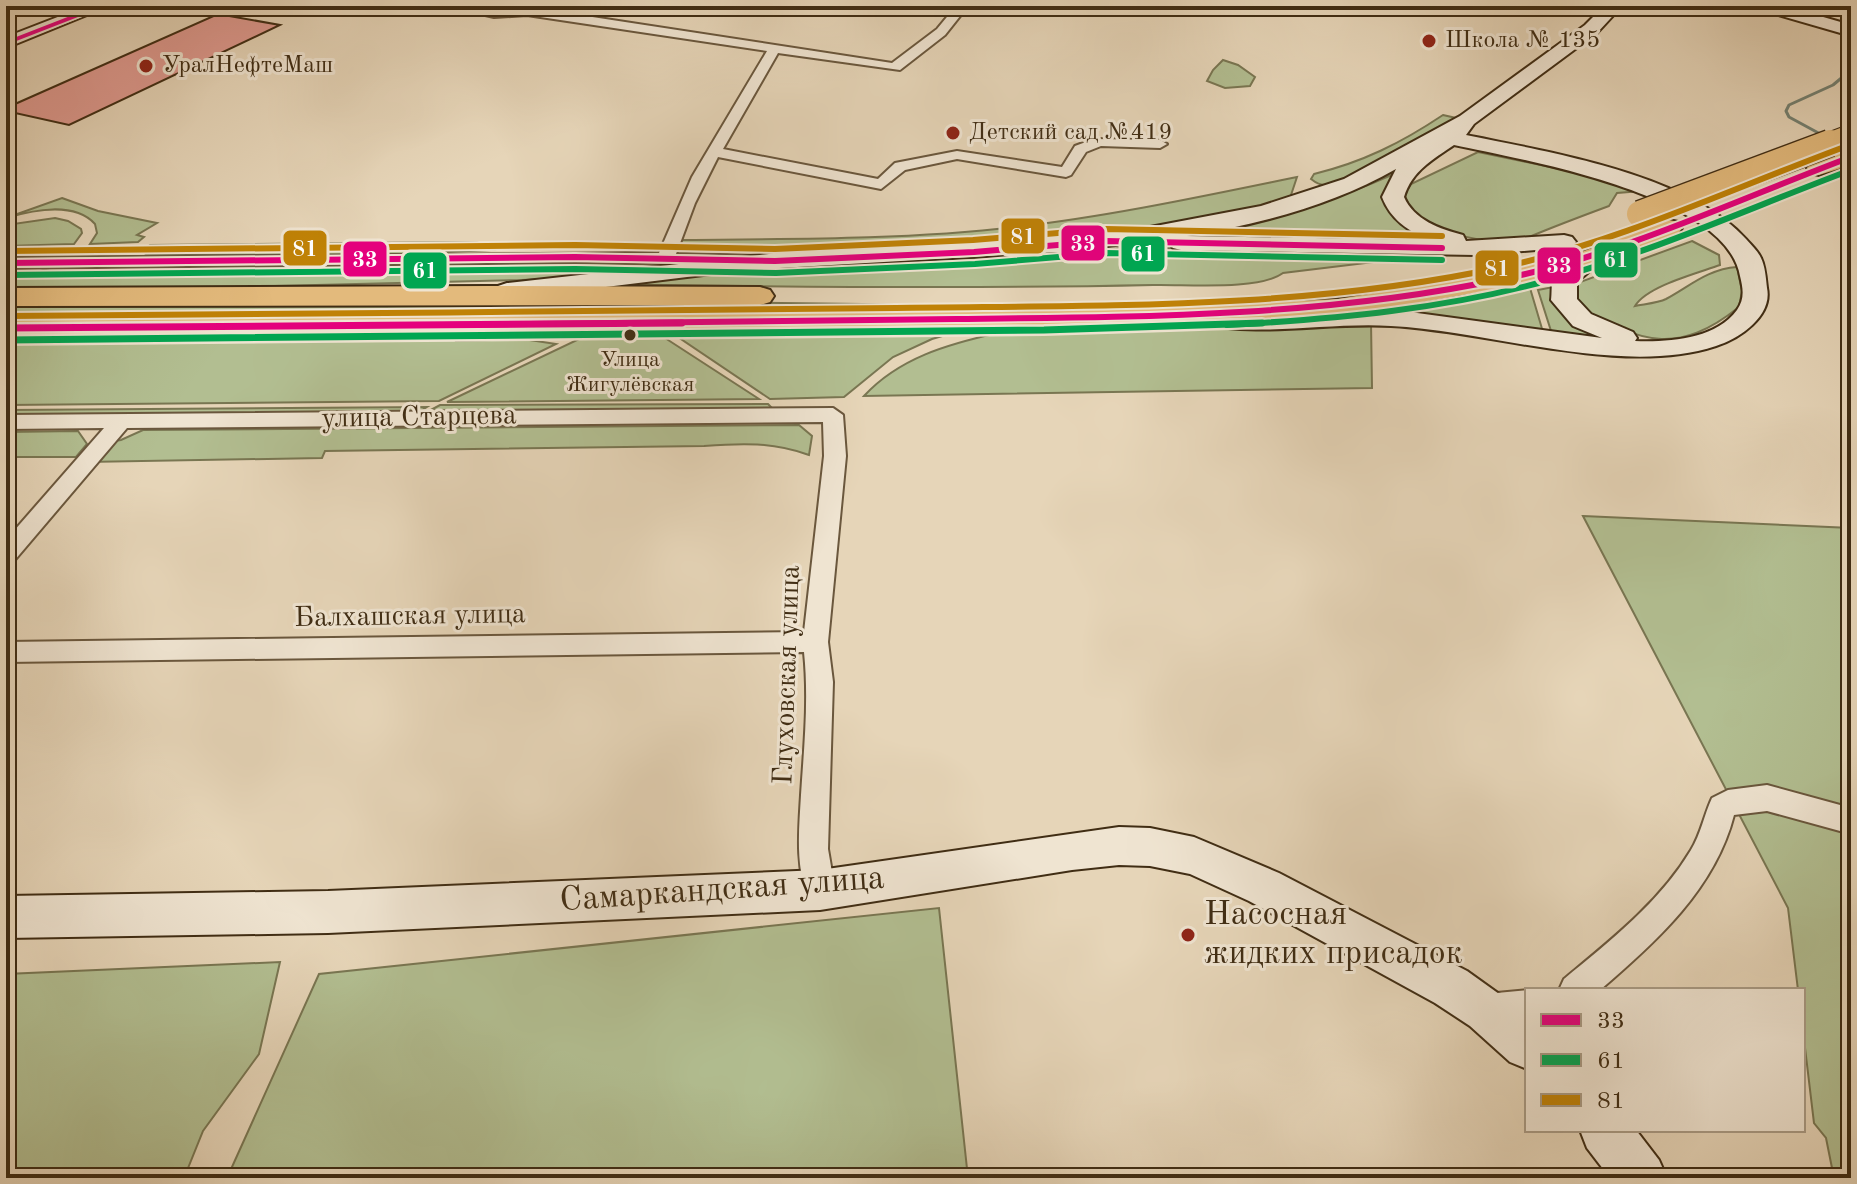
<svg xmlns="http://www.w3.org/2000/svg" width="1857" height="1184" font-family="'Old Standard TT',serif">
<style>
.green{fill:#b2be91;stroke:#797652;stroke-width:2}
.lines{fill:none;stroke-linecap:round;stroke-linejoin:round}
.stream{stroke:#748172;stroke-width:3}
.building{fill:#df9a90;stroke:#402d14;stroke-width:2}
.street-casing{stroke:#6a573d;stroke-width:4}
.secondary-casing{stroke:#402d14;stroke-width:4}
.primary-casing{stroke:#402d14;stroke-width:4}
.street{fill:#efe4d1;fill-rule:evenodd}
.secondary{fill:#efe4d1;fill-rule:evenodd}
.primary{fill:#e3ba7c;fill-rule:evenodd}
.primary-bridge-far1-casing{stroke:#402d14;stroke-width:23;stroke-linecap:butt}
.primary-bridge-casing{stroke:#402d14;stroke-width:29;stroke-linecap:butt}
.primary-bridge-far1{stroke:#e3ba7c;stroke-width:21}
.primary-bridge{stroke:#e3ba7c;stroke-width:26}
.bus-1-far2-casing{stroke:#efe4d1;stroke-width:7}
.bus-1-far1-casing{stroke:#efe4d1;stroke-width:10}
.bus-1-casing{stroke:#efe4d1;stroke-width:12}
.bus-2-far1-casing{stroke:#efe4d1;stroke-width:10}
.bus-2-casing{stroke:#efe4d1;stroke-width:12}
.bus-3-casing{stroke:#efe4d1;stroke-width:10}
.bus-1-far2{stroke:#e5007d;stroke-width:4}
.bus-1-far1{stroke:#e5007d;stroke-width:6}
.bus-1{stroke:#e5007d;stroke-width:7}
.bus-2-far1{stroke:#00a651;stroke-width:6}
.bus-2{stroke:#00a651;stroke-width:7}
.bus-3{stroke:#c08206;stroke-width:6}
.poi-dot{fill:#8f2418;stroke:#efe4d1;stroke-width:3}
.bus-dot{fill:#402d14;stroke:#efe4d1;stroke-width:3}
.labels{text-anchor:middle;dominant-baseline:central;stroke-width:6;stroke-linejoin:round;paint-order:stroke}
.far-bus-label{font-size:22px;fill:#402d14;stroke:#efe4d1}
.far-poi-label{font-size:24px;fill:#402d14;stroke:#efe4d1;text-anchor:start}
.street-label{font-size:28px;fill:#402d14;stroke:#efe4d1}
.near-street-label{font-size:34px;fill:#402d14;stroke:#efe4d1}
.near-poi-label{font-size:34px;fill:#402d14;stroke:#efe4d1;text-anchor:start}
.line-badge{stroke:#efe4d1;stroke-width:3}
.badge-label{font-size:22px;text-anchor:middle;font-weight:bold;fill:#fff}
</style>
<rect width="100%" height="100%" fill="#e6d5b8"/>
<filter id="stains"><feTurbulence type="fractalNoise" baseFrequency=".0025" numOctaves="4"/><feColorMatrix values="0 0 0 0 .2 0 0 0 0 .09 0 0 0 0 .02 0 0 0 .5 -.17"/></filter>
<radialGradient id="worn" r=".72"><stop offset=".6" stop-color="#630" stop-opacity="0"/><stop offset="1" stop-color="#630" stop-opacity=".3"/></radialGradient>
<g class="green">
<path d="M 1223,60 L 1238,65 L 1255,77 L 1250,86 L 1225,88 L 1207,81 L 1213,70 Z"/>
<path d="M 1443,115 L 1456,118 C 1427,135 1358,182 1328,185 C 1321,186 1316,183 1311,179 L 1314,174 C 1363,162 1401,143 1443,115 Z"/>
<path d="M 1478,152 L 1593,176 L 1642,191 L 1617,193 L 1609,206 C 1582,216 1553,227 1529,237 C 1499,250 1409,232 1405,194 L 1411,184 Z"/>
<path d="M 1400,171 L 1386,190 L 1450,245 L 1163,238 C 1245,223 1324,207 1400,171 Z"/>
<path d="M 1297,177 L 1290,198 C 1094,253 890,247 688,251 L 678,247 L 677,240 C 790,239 904,240 1016,227 C 1111,216 1204,196 1297,177 Z"/>
<path d="M 62,198 L 98,211 L 157,223 L 137,235 L 144,237 L 138,242 L 90,244 L 97,233 L 95,224 C 74,201 33,210 6,218 Z"/>
<path d="M 55,218 L 68,221 L 81,229 L 82,233 L 74,244 L 6,246 L 6,225 Z"/>
<path d="M 1692,241 L 1719,255 L 1720,265 C 1698,273 1647,286 1635,306 C 1645,304 1658,303 1666,299 C 1690,286 1708,269 1737,267 L 1742,291 L 1739,307 C 1678,356 1640,343 1578,306 L 1572,285 Z"/>
<path d="M 477,242 L 493,250 L 381,255 L 147,255 L 143,252 L 150,245 Z"/>
<path d="M 1123,248 L 1306,248 L 1448,253 L 1283,273 C 1259,291 1185,284 1153,285 C 969,289 785,287 601,284 L 797,261 L 1007,257 Z"/>
<path d="M 701,261 L 585,277 L 522,280 L 236,287 L 6,289 L 6,281 L 53,267 Z"/>
<path d="M 1553,287 L 1622,341 L 1552,334 L 1538,290 Z"/>
<path d="M 1530,288 L 1543,332 L 1397,315 Z"/>
<path d="M 640,301 L 940,305 L 937,309 L 6,315 L 6,305 Z"/>
<path d="M 1371,322 L 1372,388 L 864,396 C 899,358 948,344 998,333 L 1275,328 Z"/>
<path d="M 973,327 L 932,339 L 893,357 L 844,397 L 770,399 L 675,335 L 698,331 Z"/>
<path d="M 458,330 L 456,341 L 523,339 L 556,344 L 439,401 L 6,405 L 6,334 Z"/>
<path d="M 665,338 L 759,399 L 447,402 L 579,339 Z"/>
<path d="M 768,404 L 773,409 L 427,412 L 440,405 Z"/>
<path d="M 427,407 L 419,412 L 6,415 L 6,410 Z"/>
<path d="M 799,425 L 812,436 L 809,455 C 773,442 742,443 704,446 L 325,451 L 322,458 L 87,462 L 107,442 L 121,440 L 143,430 Z"/>
<path d="M 78,431 L 87,444 L 76,457 L 6,457 L 6,432 Z"/>
<path d="M 1583,516 L 1851,528 L 1851,1178 L 1834,1178 L 1826,1138 L 1814,1123 L 1803,1031 L 1803,990 L 1798,990 L 1788,908 Z"/>
<path d="M 939,908 L 968,1178 L 227,1178 L 319,974 Z"/>
<path d="M 280,962 L 259,1054 L 203,1131 L 184,1178 L 6,1178 L 6,974 Z"/>
</g>
<g class="lines">
<path class="stream" d="M 1824,136 L 1789,117 L 1786,111 L 1789,105 L 1833,85 L 1851,70"/>
</g>
<path class="building" d="M 218,14 L 280,25 L 69,125 L 6,111 L 6,108 Z"/>
<g class="lines">
<g class="street-casing">
<g id="street">
<path d="M 446,6 L 494,9 L 527,7 L 892,63 L 937,29 L 956,6 L 968,6 L 945,35 L 900,70 L 778,53 L 723,149 L 878,179 L 895,163 L 957,151 L 1062,167 L 1075,146 L 1094,139 L 1160,140 L 1167,144 L 1160,148 L 1101,146 L 1086,152 L 1071,175 L 1066,177 L 957,159 L 905,170 L 881,189 L 718,157 L 695,203 L 676,254 L 762,256 L 765,260 L 762,264 L 756,265 L 575,262 L 6,268 L 6,258 L 659,253 L 692,177 L 767,51 L 527,15 L 494,17 Z"/>
<path d="M 833,408 L 843,415 L 846,456 L 828,642 L 833,682 L 828,849 L 835,890 L 831,900 L 820,904 L 809,900 C 795,867 799,830 801,795 C 804,748 809,700 804,652 L 6,662 L 6,642 L 804,632 L 824,456 L 823,422 L 127,428 L 14,561 L 6,563 L 6,540 L 104,428 L 6,429 L 6,415 Z"/>
<path d="M 1767,785 L 1851,808 L 1851,834 L 1767,811 L 1734,815 C 1715,889 1656,942 1600,990 L 1559,990 L 1564,979 C 1610,941 1660,902 1691,850 C 1701,834 1704,815 1712,798 L 1728,790 Z"/>
<path d="M 1528,990 L 1527,1022 L 1486,1026 L 1474,1022 L 1470,1010 L 1474,998 L 1486,994 Z"/>
</g>
</g>
<g class="secondary-casing">
<g id="secondary">
<path d="M 86,6 L 109,6 L 6,48 L 6,37 Z"/>
<path d="M 1604,6 L 1622,6 L 1597,33 L 1474,124 L 1466,135 C 1549,152 1688,174 1746,239 C 1751,245 1758,251 1761,258 C 1765,266 1766,278 1767,288 C 1773,316 1739,339 1716,346 C 1622,377 1490,331 1391,326 C 1327,322 1261,338 1198,323 L 1194,317 L 1198,311 L 1207,309 L 1268,314 L 1395,310 L 1602,338 L 1573,326 L 1551,300 C 1552,294 1551,285 1553,280 C 1558,266 1589,249 1603,252 L 1606,257 L 1577,282 L 1577,299 L 1591,314 L 1633,332 L 1637,338 L 1635,341 C 1668,342 1715,340 1737,310 C 1745,299 1743,288 1740,276 C 1726,194 1523,160 1454,145 C 1432,160 1412,171 1404,197 C 1414,220 1440,229 1463,235 L 1466,241 L 1564,235 L 1572,237 L 1576,242 L 1572,247 L 1475,255 L 1181,250 L 1173,248 L 1169,243 L 1172,238 L 1059,252 L 744,270 L 507,299 L 498,296 L 494,291 L 498,286 L 507,283 L 778,253 L 988,242 L 1129,231 L 1261,206 L 1344,179 L 1460,116 L 1585,25 ZM 1396,169 L 1382,197 C 1391,220 1408,231 1430,240 L 1187,236 C 1258,225 1333,205 1396,169 Z"/>
<path d="M 1759,6 L 1785,6 L 1851,25 L 1851,36 L 1761,10 Z"/>
<path d="M 1119,827 L 1150,828 L 1194,837 L 1279,873 L 1467,971 L 1527,1014 L 1527,1069 L 1510,1062 L 1470,1026 L 1435,1003 L 1249,901 L 1190,874 L 1150,866 L 1119,865 L 1072,870 L 820,910 L 328,933 L 6,938 L 6,896 L 328,891 L 820,870 Z"/>
<path d="M 1580,1130 L 1636,1130 L 1659,1160 L 1667,1178 L 1610,1178 L 1587,1148 Z"/>
</g>
</g>
<g class="primary-casing">
<g id="primary">
<path d="M 1851,150 L 1851,165 L 1819,175 L 1810,173 L 1807,168 L 1810,163 Z"/>
<path d="M 1669,220 L 1678,222 L 1682,228 L 1678,234 L 1604,263 L 1508,287 L 1338,317 L 1175,325 L 874,330 L 6,337 L 6,319 L 874,312 L 1175,307 L 1338,299 L 1507,271 L 1584,251 Z"/>
<path d="M 487,286 L 760,287 L 770,290 L 774,296 L 770,302 L 760,305 L 6,306 L 6,288 Z"/>
</g>
</g>
<use href="#street" class="street"/>
<use href="#secondary" class="secondary"/>
<use href="#primary" class="primary"/>
<g class="primary-bridge-far1-casing">
<path id="primary-bridge-far1" d="M 1825,145 L 1851,135"/>
</g>
<g class="primary-bridge-casing">
<path id="primary-bridge" d="M 1640,214 L 1830,143"/>
</g>
<use href="#primary-bridge-far1" class="primary-bridge-far1"/>
<use href="#primary-bridge" class="primary-bridge"/>
<g class="bus-1-far2-casing">
<path id="bus-1-far2" d="M 6,43 L 101,6"/>
</g>
<g class="bus-1-far1-casing">
<g id="bus-1-far1">
<path d="M 6,263 L 575,257 L 775,261 L 974,252 L 1106,241 L 1442,248"/>
<path d="M 435,325 C 609,324 783,321 956,319 C 1140,317 1323,317 1503,279 C 1624,254 1736,200 1851,157"/>
</g>
</g>
<g class="bus-1-casing">
<path id="bus-1" d="M 6,328 L 682,323"/>
</g>
<g class="bus-2-far1-casing">
<g id="bus-2-far1">
<path d="M 6,275 L 575,269 L 776,273 L 975,264 L 1106,253 L 1442,260"/>
<path d="M 1227,325 C 1336,319 1448,309 1553,279 C 1655,251 1752,207 1851,170"/>
</g>
</g>
<g class="bus-2-casing">
<path id="bus-2" d="M 6,340 L 1044,330 L 1262,323"/>
</g>
<g class="bus-3-casing">
<g id="bus-3">
<path d="M 6,251 L 575,245 L 775,249 L 973,240 L 1106,229 L 1442,236"/>
<path d="M 6,316 C 303,313 599,312 896,308 C 1099,305 1304,310 1503,267 C 1622,241 1733,188 1847,146"/>
</g>
</g>
<use href="#bus-1-far2" class="bus-1-far2"/>
<use href="#bus-1-far1" class="bus-1-far1"/>
<use href="#bus-1" class="bus-1"/>
<use href="#bus-2-far1" class="bus-2-far1"/>
<use href="#bus-2" class="bus-2"/>
<use href="#bus-3" class="bus-3"/>
</g>
<g class="poi-dot">
<circle cx="1429" cy="41" r="8"/>
<circle cx="146" cy="66" r="8"/>
<circle cx="953" cy="133" r="8"/>
<circle cx="1188" cy="935" r="8"/>
</g>
<circle class="bus-dot" cx="630" cy="335" r="7"/>
<g class="labels">
<g class="far-bus-label">
<text x="630" y="360">Улица<tspan x="630" dy="25">Жигулёвская</tspan></text>
</g>
<g class="far-poi-label">
<text x="1445" y="41">Школа № 135</text>
<text x="162" y="66">УралНефтеМаш</text>
<text x="969" y="133">Детский сад №419</text>
</g>
<g class="street-label">
<text transform="translate(419 418) rotate(-1)">улица Старцева</text>
<text transform="translate(410 617) rotate(-1)">Балхашская улица</text>
<text transform="translate(788 675) rotate(-88)">Глуховская улица</text>
</g>
<g class="near-street-label">
<text transform="translate(722 890) rotate(-4)">Самаркандская улица</text>
</g>
<g class="near-poi-label">
<text x="1204" y="915">Насосная<tspan x="1204" dy="39">жидких присадок</tspan></text>
</g>
</g>
<g class="line-badge">
<rect x="1000" y="217" width="46" height="38" rx="8" fill="#c08206"/>
<rect x="1060" y="224" width="46" height="38" rx="8" fill="#e5007d"/>
<rect x="282" y="229" width="46" height="38" rx="8" fill="#c08206"/>
<rect x="1120" y="235" width="46" height="38" rx="8" fill="#00a651"/>
<rect x="342" y="240" width="46" height="38" rx="8" fill="#e5007d"/>
<rect x="1593" y="241" width="46" height="38" rx="8" fill="#00a651"/>
<rect x="1536" y="246" width="46" height="39" rx="8" fill="#e5007d"/>
<rect x="1474" y="249" width="46" height="38" rx="8" fill="#c08206"/>
<rect x="402" y="251" width="46" height="39" rx="8" fill="#00a651"/>
</g>
<g class="badge-label">
<text x="1023" y="244">81</text>
<text x="1083" y="251">33</text>
<text x="305" y="256">81</text>
<text x="1143" y="261">61</text>
<text x="365" y="267">33</text>
<text x="1616" y="267">61</text>
<text x="1559" y="273">33</text>
<text x="1497" y="276">81</text>
<text x="425" y="278">61</text>
</g>
<rect width="1857" height="1184" fill="none" stroke="#e6d5b8" stroke-width="32"/>
<rect x="8" y="8" width="1841" height="1168" fill="none" stroke="#402d14" stroke-width="4"/>
<rect x="16" y="16" width="1825" height="1152" fill="none" stroke="#402d14" stroke-width="2"/>
<rect x="1525" y="988" width="280" height="144" fill="#efe4d1" stroke="#a99b85" stroke-width="2"/>
<rect x="1541" y="1014" width="40" height="12" fill="#e5007d" stroke="#a99b85" stroke-width="2"/>
<text x="1597" y="1028" font-size="24" fill="#402d14">33</text>
<rect x="1541" y="1054" width="40" height="12" fill="#00a651" stroke="#a99b85" stroke-width="2"/>
<text x="1597" y="1068" font-size="24" fill="#402d14">61</text>
<rect x="1541" y="1094" width="40" height="12" fill="#c08206" stroke="#a99b85" stroke-width="2"/>
<text x="1597" y="1108" font-size="24" fill="#402d14">81</text>
<rect width="100%" height="100%" filter="url(#stains)"/>
<rect width="100%" height="100%" fill="url(#worn)"/>
</svg>
